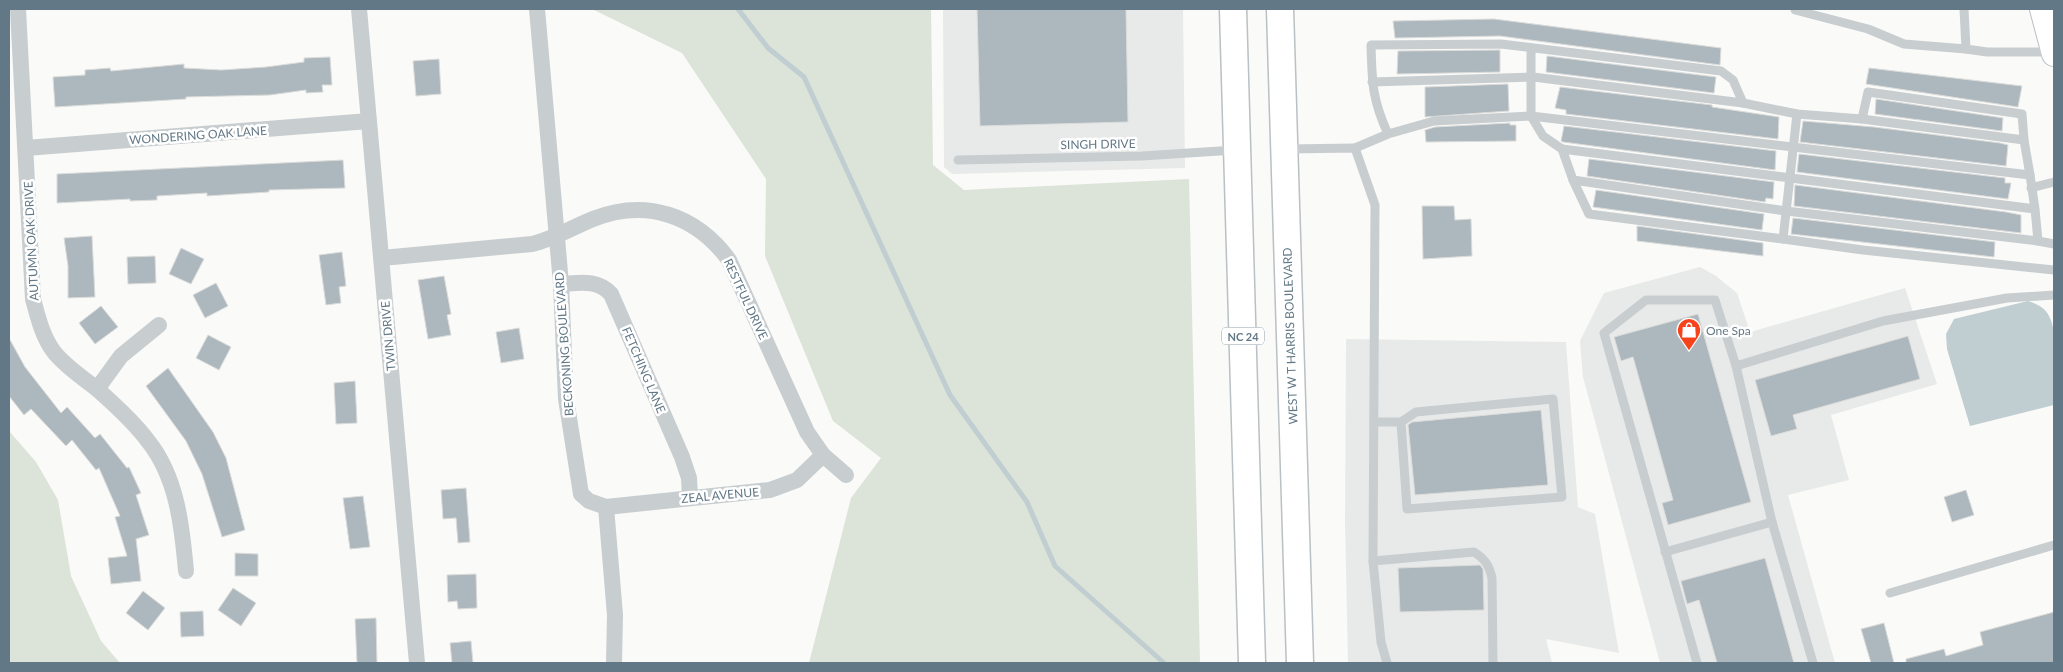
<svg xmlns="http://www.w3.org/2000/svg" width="2063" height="672" font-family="Lato,sans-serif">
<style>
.built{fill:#e8eae9}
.green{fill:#dce3d8}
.water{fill:#c0cdd1}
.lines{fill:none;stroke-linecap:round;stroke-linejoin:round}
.stream{stroke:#c0cdd1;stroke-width:5}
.building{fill:#adb8be;stroke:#dcdcda}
.secondary-casing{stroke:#b9c0c5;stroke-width:26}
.primary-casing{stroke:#bac0c3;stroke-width:29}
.lane{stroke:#c8cdd0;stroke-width:9}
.street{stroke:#c8cdd0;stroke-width:16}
.secondary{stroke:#fff;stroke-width:24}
.primary{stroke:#fff;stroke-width:26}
.labels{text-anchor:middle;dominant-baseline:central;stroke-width:5;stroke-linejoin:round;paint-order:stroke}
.shield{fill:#fff;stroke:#91a0aa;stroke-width:1}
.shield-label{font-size:11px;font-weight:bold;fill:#627886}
.street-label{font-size:12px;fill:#627886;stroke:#fff}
.poi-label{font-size:12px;fill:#627886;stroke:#fff;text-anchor:start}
</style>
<rect width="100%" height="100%" fill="#fafaf8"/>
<g class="built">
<path d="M 943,9 L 1183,9 L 1185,168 L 952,174 L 944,167 Z"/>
<path d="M 1700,267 L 1716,276 L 1737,293 L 1750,332 L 1905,288 L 1937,384 L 1831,415 L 1849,480 L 1788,495 L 1835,663 L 1660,663 L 1583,377 L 1580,341 L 1604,293 Z"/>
<path d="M 1346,339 L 1566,342 L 1578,507 L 1595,514 L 1619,653 L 1546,639 L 1552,663 L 1348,663 L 1345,524 Z"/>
</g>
<g class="green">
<path d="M 592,9 L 931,9 L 933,165 L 964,190 L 1189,179 L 1200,663 L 809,663 L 851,498 L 881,458 L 833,421 L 765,256 L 766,179 L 682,53 Z"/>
<path d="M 9,431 L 36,462 L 58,500 L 71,576 L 101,641 L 120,663 L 9,663 Z"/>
</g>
<path class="water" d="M 2028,301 C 2037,304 2045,307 2049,316 C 2060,336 2054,381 2054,405 L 1970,426 L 1947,349 L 1946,334 L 1954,319 Z"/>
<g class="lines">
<path class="stream" d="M 738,9 L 768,48 L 804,77 L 950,395 L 1027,502 L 1055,566 L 1164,663"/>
</g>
<g class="building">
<path d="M 977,9 L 1126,9 L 1128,122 L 980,126 Z"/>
<path d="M 1494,19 L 1721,48 L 1720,65 L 1500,36 L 1395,38 L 1393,21 Z"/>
<path d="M 1500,50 L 1500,72 L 1397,74 L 1398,51 Z"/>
<path d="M 1547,56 L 1716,77 L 1714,93 L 1546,72 Z"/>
<path d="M 330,57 L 332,85 L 322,85 L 323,92 L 306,93 L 306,90 L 270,95 L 186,97 L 186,99 L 55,107 L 53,77 L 85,75 L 85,70 L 110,68 L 111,71 L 184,64 L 184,68 L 221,70 L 266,67 L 304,62 L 304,58 Z"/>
<path d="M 439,59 L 441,94 L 416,96 L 413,61 Z"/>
<path d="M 1869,68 L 2022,86 L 2018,107 L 1866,84 Z"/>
<path d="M 1508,84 L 1509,111 L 1425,117 L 1425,87 Z"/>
<path d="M 1560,87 L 1712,105 L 1712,107 L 1779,117 L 1778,139 L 1566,114 L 1566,110 L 1555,108 Z"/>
<path d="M 1876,99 L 2003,118 L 2002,131 L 1875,114 Z"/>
<path d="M 1803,121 L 1874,127 L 2000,143 L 2008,145 L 2006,166 L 1800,142 Z"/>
<path d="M 1510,123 L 1510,125 L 1516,125 L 1516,141 L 1426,142 L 1425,130 L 1435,127 Z"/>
<path d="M 1564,126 L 1776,151 L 1775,170 L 1563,142 L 1561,141 Z"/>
<path d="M 1799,154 L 2005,178 L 2005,183 L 2011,183 L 2008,199 L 1797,172 Z"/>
<path d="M 1589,159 L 1774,182 L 1773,199 L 1766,198 L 1765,202 L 1587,176 Z"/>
<path d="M 343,160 L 345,188 L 269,190 L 269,192 L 207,196 L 207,193 L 157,196 L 157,200 L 130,201 L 130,199 L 57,203 L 57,174 Z"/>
<path d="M 1795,185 L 2006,212 L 2021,215 L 2021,233 L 1794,206 Z"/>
<path d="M 1596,190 L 1764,214 L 1762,230 L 1593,207 Z"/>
<path d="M 1422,206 L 1454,206 L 1455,220 L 1471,219 L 1472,256 L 1423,259 Z"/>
<path d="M 1793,218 L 1995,242 L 1994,257 L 1791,234 Z"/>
<path d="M 1637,226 L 1763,243 L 1763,256 L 1637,241 Z"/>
<path d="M 92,236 L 95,297 L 68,298 L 68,266 L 64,238 Z"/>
<path d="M 181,248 L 204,259 L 191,284 L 169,274 Z"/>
<path d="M 342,252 L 346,286 L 339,287 L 341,303 L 326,305 L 319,255 Z"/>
<path d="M 155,256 L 156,283 L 128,284 L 127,257 Z"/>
<path d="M 444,276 L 451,314 L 447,315 L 451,335 L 428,339 L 418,280 Z"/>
<path d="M 216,283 L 228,306 L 205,318 L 193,295 Z"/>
<path d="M 101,306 L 118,327 L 95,344 L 79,323 Z"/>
<path d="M 1698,314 L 1751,502 L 1668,525 L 1662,503 L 1673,500 L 1633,357 L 1621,361 L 1614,337 Z"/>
<path d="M 519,328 L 524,359 L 501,363 L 496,332 Z"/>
<path d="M 208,335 L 231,347 L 219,370 L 196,358 Z"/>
<path d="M 1908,336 L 1920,379 L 1793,415 L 1797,429 L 1771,436 L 1755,380 Z"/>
<path d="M 9,338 L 25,367 L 61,413 L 67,407 L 95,438 L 100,434 L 127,468 L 129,467 L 141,493 L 136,495 L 149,535 L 136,539 L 141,581 L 111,584 L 108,558 L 127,556 L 115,517 L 120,516 L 99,468 L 96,470 L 72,440 L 66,446 L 31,409 L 24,415 L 9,396 Z"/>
<path d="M 168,368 L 213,432 L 226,458 L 245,530 L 222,537 L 202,474 L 186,441 L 146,386 Z"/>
<path d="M 355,381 L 357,423 L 336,424 L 334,383 Z"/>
<path d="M 1541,410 L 1548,485 L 1415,495 L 1408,425 L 1412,422 Z"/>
<path d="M 466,488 L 470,542 L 458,543 L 456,518 L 443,519 L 441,490 Z"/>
<path d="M 1966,490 L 1974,515 L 1952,522 L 1944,497 Z"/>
<path d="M 363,496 L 370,547 L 350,549 L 343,498 Z"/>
<path d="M 235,553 L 258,554 L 258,576 L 235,576 Z"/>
<path d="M 1765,558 L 1794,663 L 1717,663 L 1699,600 L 1687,604 L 1681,581 Z"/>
<path d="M 1480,565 L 1483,569 L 1484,610 L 1400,612 L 1398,568 Z"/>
<path d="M 476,574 L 477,608 L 458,609 L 457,601 L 448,602 L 447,575 Z"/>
<path d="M 233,588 L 256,603 L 241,626 L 218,610 Z"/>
<path d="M 143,591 L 165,608 L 148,630 L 126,613 Z"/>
<path d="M 203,611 L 204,636 L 181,637 L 180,612 Z"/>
<path d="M 2054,612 L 2054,663 L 1906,663 L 1906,659 L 1944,649 L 1946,656 L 1983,645 L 1980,632 Z"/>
<path d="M 376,618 L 377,663 L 357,663 L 355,619 Z"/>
<path d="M 1884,623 L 1894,663 L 1871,663 L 1861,629 Z"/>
<path d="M 471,641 L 473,663 L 452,663 L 450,643 Z"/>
</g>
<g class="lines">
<g class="secondary-casing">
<path id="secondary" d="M 2042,9 L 2054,54"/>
</g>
<g class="primary-casing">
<g id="primary">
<path d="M 1233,9 L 1252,663"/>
<path d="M 1280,9 L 1300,663"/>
</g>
</g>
<g class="lane">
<path d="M 1964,9 L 1966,49 L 1987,52 L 2051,52"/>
<path d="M 1795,10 L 1868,29 L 1904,44 L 1966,49"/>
<path d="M 1531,48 L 1531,116 L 1543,136 L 1562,149"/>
<path d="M 1372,82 L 1533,77 L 1743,103"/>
<path d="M 1797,114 L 1783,239 L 1863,250 L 2054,270"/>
<path d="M 1862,119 L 1868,92 L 2022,114 L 2024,140"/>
<path d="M 1355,148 L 1388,134 C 1372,99 1372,82 1371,45 L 1501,44 L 1721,71 L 1733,80 L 1743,103 L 1797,114 L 1862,119 L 2024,140 L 2030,175 L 1531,116 L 1434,121 L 1388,134"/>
<path d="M 1286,149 L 1355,148 L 1375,205 L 1373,561 L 1381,642 L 1387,663"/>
<path d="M 958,160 L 1142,156 L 1235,150"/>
<path d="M 2030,175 L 2035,209 L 1562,149 L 1573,180 L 1786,211 L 2038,241 L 2035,209"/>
<path d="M 1573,180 L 1589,214 L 1783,239"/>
<path d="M 2031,188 L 2054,182"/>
<path d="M 2038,241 L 2054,244"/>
<path d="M 1736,366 L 1772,522"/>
<path d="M 1375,422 L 1401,422 L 1407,509 L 1562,497 L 1553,399 L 1416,412 L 1401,422"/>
<path d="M 1665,552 L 1772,522 L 1813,663"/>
<path d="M 1373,561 L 1474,552 C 1485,559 1489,565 1492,578 L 1493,663"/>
<path d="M 1890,593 L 2054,545"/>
<path d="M 1697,663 L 1604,333 L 1646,300 L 1715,300 L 1736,366 L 1883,321 L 2007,298 L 2054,295"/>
</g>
<g class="street">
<path d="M 18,9 L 33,299 C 38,317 42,336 54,352 C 66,367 82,377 97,389 C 114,404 134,422 148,441 C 177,477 182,526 186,571"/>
<path d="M 359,9 L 417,663"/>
<path d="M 537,9 L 561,284 L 566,399 L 581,494 L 589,501 L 606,507 L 615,615 L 614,663"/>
<path d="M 26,148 L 369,121"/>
<path d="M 382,258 L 532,244 C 554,239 573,227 593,219 C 646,198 696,215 729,260 L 807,432 L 823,455 L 846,475"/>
<path d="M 561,284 C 580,283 597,279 611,294 L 682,457 L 689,478 L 690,498"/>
<path d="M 97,389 L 121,356 L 159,325"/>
<path d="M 606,507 L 770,490 L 797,480 L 823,455"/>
</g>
<use href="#secondary" class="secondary"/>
<use href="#primary" class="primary"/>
</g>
<defs>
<g id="shop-pin" transform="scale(1.25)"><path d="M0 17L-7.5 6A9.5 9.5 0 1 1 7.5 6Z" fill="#f6431c" stroke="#fff"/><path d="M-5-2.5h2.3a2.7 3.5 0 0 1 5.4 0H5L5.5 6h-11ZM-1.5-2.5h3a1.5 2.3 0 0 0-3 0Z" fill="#fff"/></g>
</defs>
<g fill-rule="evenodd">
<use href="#shop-pin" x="1689" y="330"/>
</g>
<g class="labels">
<rect class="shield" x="1222" y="327.5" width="42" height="17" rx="4"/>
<g class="shield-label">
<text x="1243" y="336">NC 24</text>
</g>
<g class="street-label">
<text transform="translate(198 135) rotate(-4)">WONDERING OAK LANE</text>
<text transform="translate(1098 144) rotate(-1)">SINGH DRIVE</text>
<text transform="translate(31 241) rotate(-93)">AUTUMN OAK DRIVE</text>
<text transform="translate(746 299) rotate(65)">RESTFUL DRIVE</text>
<text transform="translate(388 336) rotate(-95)">TWIN DRIVE</text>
<text transform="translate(1290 336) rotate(-92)">WEST W T HARRIS BOULEVARD</text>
<text transform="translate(564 344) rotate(-94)">BECKONING BOULEVARD</text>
<text transform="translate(644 370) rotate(67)">FETCHING LANE</text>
<text transform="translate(720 495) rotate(-5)">ZEAL AVENUE</text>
</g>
<g class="poi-label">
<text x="1706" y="330">One Spa</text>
</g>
</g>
<rect width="2063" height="672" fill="none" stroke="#627886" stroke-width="20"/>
</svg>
